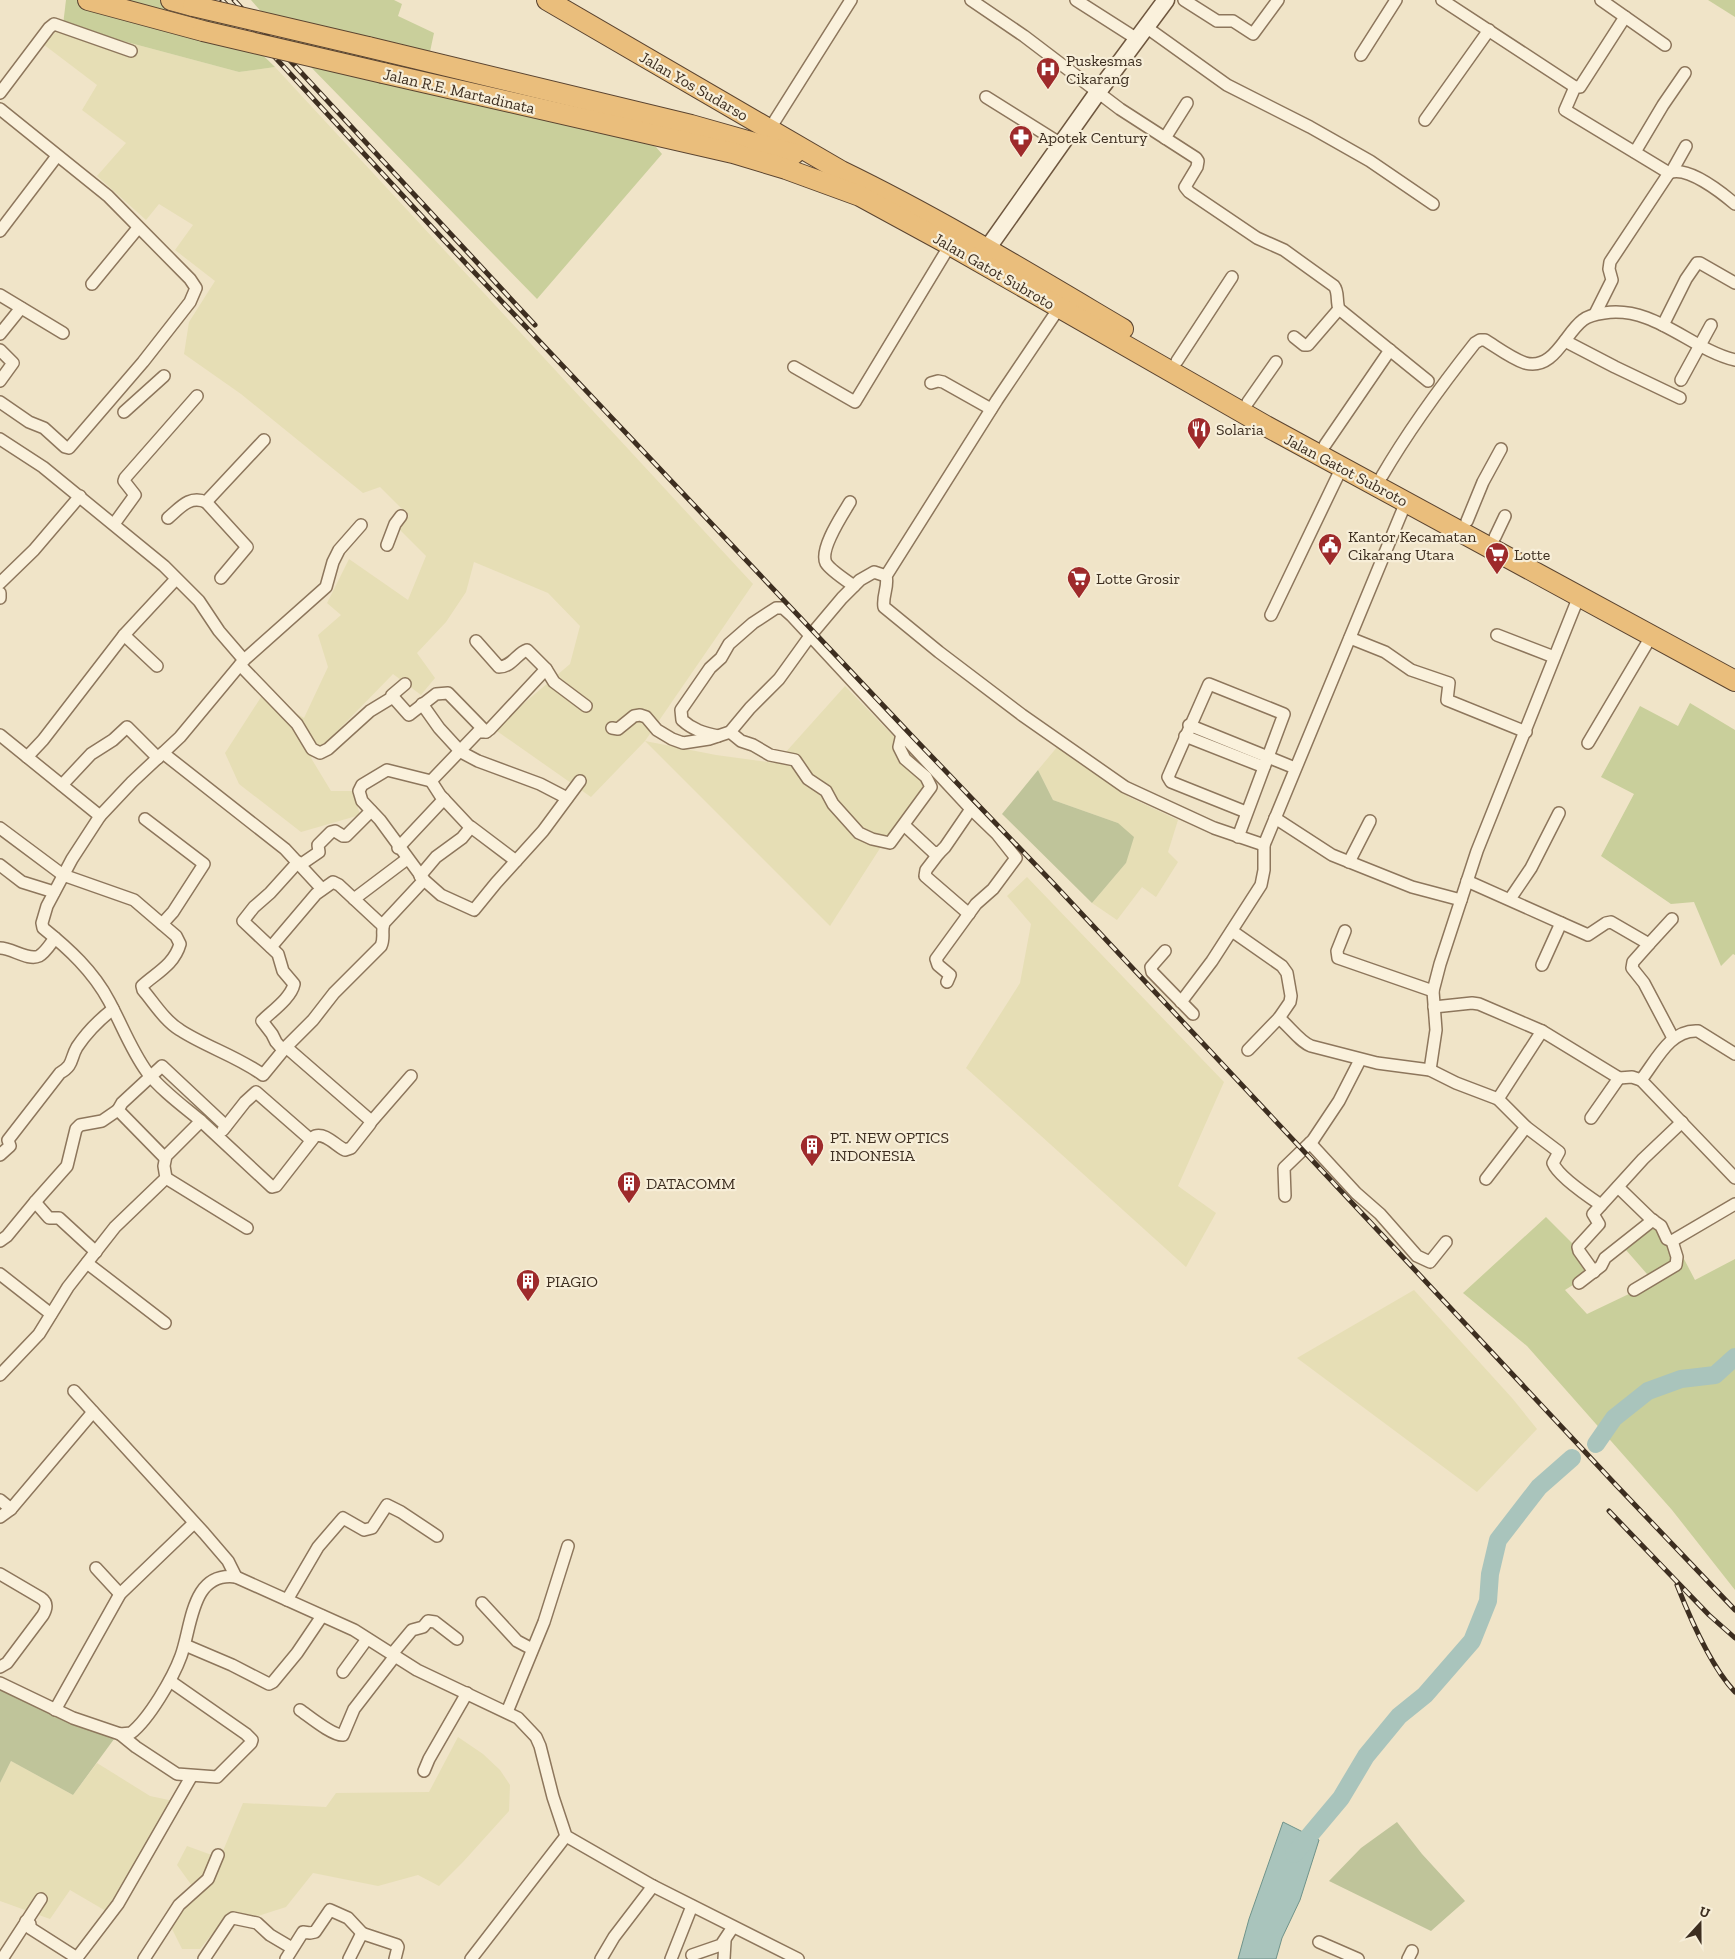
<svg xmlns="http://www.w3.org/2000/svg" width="1735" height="1959" font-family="'Zilla Slab',serif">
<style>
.farmland{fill:#e6deb5}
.green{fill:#c9cf9b}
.cemetery{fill:#bfc49a}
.water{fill:#a9c4bc;stroke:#6f938a}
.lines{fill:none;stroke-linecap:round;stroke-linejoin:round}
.river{stroke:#a9c4bc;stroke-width:18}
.minor-casing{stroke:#8d765c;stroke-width:14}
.secondary-casing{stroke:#6f573f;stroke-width:19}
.trunk-casing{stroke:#5b4430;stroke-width:22}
.minor{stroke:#faf1dc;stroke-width:11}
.secondary{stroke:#faf1dc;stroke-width:16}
.trunk{stroke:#eabe7c;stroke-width:20}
.rail-casing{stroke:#3d2e20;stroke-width:5}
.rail{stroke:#f7eed8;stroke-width:3;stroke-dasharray:9;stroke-linecap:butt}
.trunk-bridge-casing{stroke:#5b4430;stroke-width:22;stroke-linecap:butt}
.trunk-bridge{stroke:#eabe7c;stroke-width:20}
.labels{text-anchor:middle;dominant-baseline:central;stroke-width:4.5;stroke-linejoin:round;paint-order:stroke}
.poi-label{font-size:16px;fill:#3d2e20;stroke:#f7eed8;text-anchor:start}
.street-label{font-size:16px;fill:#3d2e20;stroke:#f7eed8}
</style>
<rect width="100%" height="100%" fill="#f0e4c8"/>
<g class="farmland">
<path d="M 63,25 L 239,72 L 275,67 L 753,584 L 645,741 L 716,755 L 776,763 L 845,686 L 936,780 L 895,825 L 830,926 L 645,741 L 591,797 L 494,729 L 570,664 L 580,626 L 548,593 L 474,562 L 466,592 L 446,622 L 417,653 L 435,678 L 421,695 L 393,674 L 311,758 L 331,791 L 353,791 L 360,815 L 301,832 L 239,784 L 225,753 L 263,694 L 304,718 L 328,667 L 318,635 L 341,615 L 327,603 L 349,559 L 408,600 L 426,556 L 399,529 L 409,516 L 380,487 L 363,493 L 241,394 L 184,354 L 189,322 L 215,281 L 175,250 L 193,225 L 159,204 L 146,220 L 97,176 L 126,143 L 82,110 L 97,85 L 43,44 Z"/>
<path d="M 1058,746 L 1129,797 L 1178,820 L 1168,852 L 1178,862 L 1156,897 L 1142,887 L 1117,920 L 1092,903 L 1126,863 L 1118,823 L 1053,800 L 1038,770 Z"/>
<path d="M 1027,877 L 1224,1082 L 1178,1186 L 1216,1213 L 1186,1267 L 966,1068 L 1020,983 L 1031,924 L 1007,896 Z"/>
<path d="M 1414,1290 L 1512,1398 L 1537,1429 L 1477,1492 L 1297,1358 Z"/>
<path d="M 458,1737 L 483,1754 L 500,1770 L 510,1785 L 509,1811 L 463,1862 L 439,1886 L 418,1875 L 378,1886 L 313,1873 L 286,1907 L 258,1916 L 230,1912 L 200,1949 L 182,1949 L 168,1921 L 195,1890 L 177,1865 L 187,1846 L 220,1858 L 243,1803 L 326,1807 L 336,1793 L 429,1792 Z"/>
<path d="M 11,1761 L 73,1795 L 97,1763 L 150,1796 L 178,1802 L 111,1914 L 70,1890 L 50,1919 L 0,1901 L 0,1783 Z"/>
</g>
<g class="green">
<path d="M 66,0 L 206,0 L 275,67 L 239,72 L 63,25 Z"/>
<path d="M 251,0 L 394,0 L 402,4 L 398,16 L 434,33 L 422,89 L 645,142 L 656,147 L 662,154 L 537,299 L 306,62 Z"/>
<path d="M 1708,0 L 1735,0 L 1735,17 Z"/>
<path d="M 1690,703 L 1735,730 L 1735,955 L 1733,954 L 1721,966 L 1694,902 L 1671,904 L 1601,856 L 1634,794 L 1601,777 L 1640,706 L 1678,726 Z"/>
<path d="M 1546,1217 L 1598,1269 L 1565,1290 L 1587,1314 L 1654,1282 L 1626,1250 L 1663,1219 L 1695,1280 L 1735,1259 L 1735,1590 L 1672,1510 L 1527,1346 L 1463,1293 Z"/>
</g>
<g class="cemetery">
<path d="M 1038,770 L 1053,800 L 1118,823 L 1134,837 L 1126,863 L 1092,903 L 1002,814 Z"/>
<path d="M 0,1682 L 117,1735 L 73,1795 L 11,1761 L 0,1783 Z"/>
<path d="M 1397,1822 L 1422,1854 L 1465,1901 L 1431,1931 L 1329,1881 L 1361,1848 Z"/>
</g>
<path class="water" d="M 1283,1822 L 1319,1840 L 1300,1900 L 1282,1938 L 1276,1959 L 1238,1959 L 1249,1919 Z"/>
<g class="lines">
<g class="river">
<path d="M 1596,1444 L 1614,1418 L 1648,1391 L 1681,1379 L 1715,1375 L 1735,1357"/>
<path d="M 1294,1854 L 1341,1798 L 1366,1756 L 1399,1716 L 1425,1695 L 1472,1641 L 1488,1601 L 1490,1574 L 1498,1540 L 1539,1487 L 1572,1458"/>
</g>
<g class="minor-casing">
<g id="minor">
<path d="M 971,0 L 1024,36 L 1120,109 L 1196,158 L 1198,161 L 1197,167 L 1185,187 L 1189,192 L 1257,238 L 1284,250 L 1334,286 C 1339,292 1336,301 1339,309 L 1428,381"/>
<path d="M 1076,0 L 1137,39"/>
<path d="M 1184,0 L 1217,21 L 1233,21 L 1253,34 L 1278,0"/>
<path d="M 1442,0 L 1575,87"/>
<path d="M 1601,0 L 1665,45"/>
<path d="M 1625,17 L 1580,87 L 1575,87 L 1565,110 L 1669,173 C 1687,165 1722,193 1735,204"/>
<path d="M 1146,27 L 1227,85 L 1310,127 L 1370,161 L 1433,204"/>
<path d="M 1361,55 L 1396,0"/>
<path d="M 0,93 L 49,28 L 54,24 L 131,51"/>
<path d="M 986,97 L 1061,144"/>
<path d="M 0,109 L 108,196 L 190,279 L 196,288 L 190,302 L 143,362 L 69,448 L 65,447 L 44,428 L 29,422 L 0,402"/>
<path d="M 1425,120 L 1489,30"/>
<path d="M 769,130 L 851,0"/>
<path d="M 1165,138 L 1187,103"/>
<path d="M 1635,152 L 1663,105 L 1685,73"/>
<path d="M 1672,171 L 1686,146"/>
<path d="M 0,231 L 57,156"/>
<path d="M 92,284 L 138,228"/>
<path d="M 0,295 L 63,333"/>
<path d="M 1059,308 L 997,400 L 886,576 C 889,586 882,596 884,607 L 939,652 L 1022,715 L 1125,787 L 1214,828 L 1264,845"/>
<path d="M 1595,314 L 1612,280 L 1609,269 L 1610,262 L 1669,173"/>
<path d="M 1663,325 L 1686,279 L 1697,263 L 1700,263 L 1735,283"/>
<path d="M 0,334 L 21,308"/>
<path d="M 1294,337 L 1304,345 L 1308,345 L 1339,309"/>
<path d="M 1565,341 L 1615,367 L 1680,398"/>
<path d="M 0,350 L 13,363 L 0,381"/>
<path d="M 1177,361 L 1232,277"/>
<path d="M 794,367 L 855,402 L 950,245"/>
<path d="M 1681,380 L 1711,325"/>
<path d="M 931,383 L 938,381 L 943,382 L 991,409"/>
<path d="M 1248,402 L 1276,362"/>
<path d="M 124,412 L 164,376"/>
<path d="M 0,439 L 43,467 L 164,566 L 199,601 L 219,631 L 244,660"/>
<path d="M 1325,445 L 1390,350"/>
<path d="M 1382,476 C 1410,428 1441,386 1475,343 L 1480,340 L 1485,340 C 1498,348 1511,358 1525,363 C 1554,371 1565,333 1583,320 C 1588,316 1597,314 1604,313 C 1654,305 1690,349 1735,360"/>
<path d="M 206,502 L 247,547 L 221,578"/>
<path d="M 850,502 C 843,514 819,549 826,563 C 830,570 847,581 854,586"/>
<path d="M 168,518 C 180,508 189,495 206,502 L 264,440"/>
<path d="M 1467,521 L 1483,482 L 1501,449"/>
<path d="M 114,524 L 135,495 L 124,481 L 125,478 L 197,396"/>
<path d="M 1495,537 L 1505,516"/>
<path d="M 387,545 L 395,524 L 401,516"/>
<path d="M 0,583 L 34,550 L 80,496"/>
<path d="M 0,593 L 0,598"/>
<path d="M 1271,615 L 1342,467"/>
<path d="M 124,635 L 157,666"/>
<path d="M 1497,635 L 1554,657"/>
<path d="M 1350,638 L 1385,652 L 1411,670 L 1449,683 L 1447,700 L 1526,732"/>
<path d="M 476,641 L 499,667 C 512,667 517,653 527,650 L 546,669 L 554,682 L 586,706"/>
<path d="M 240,665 L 297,724 L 312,749 L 320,753 L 328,749 L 370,711 L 393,697 L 409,715 L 436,694 L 448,693 L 486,732"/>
<path d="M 546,669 L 490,729 L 486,732 L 478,732 L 431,781 L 387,770 L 362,785 L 359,791 L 362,801 L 380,820 L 424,880 L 441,895 L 474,910 L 496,883 L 543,831 L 580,781"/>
<path d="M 393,697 L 392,695 L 405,684"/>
<path d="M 422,704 L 439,728 L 461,752 L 478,761 L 540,784 L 567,798"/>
<path d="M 1189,725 L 1295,768"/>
<path d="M 612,728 L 618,729 L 634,716 L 640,715 L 646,717 L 657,730 L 672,739 L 683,743 L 709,739 L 730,732 L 750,708 L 779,679 L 810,636 L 842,598 L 860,580 L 874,572 L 886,576"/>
<path d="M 730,732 L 741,741 L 753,745 L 770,755 L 795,760 L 808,779 L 826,791 L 833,804 L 859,833 L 872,839 L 890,843 L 931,787 L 926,777 L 905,759 L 899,747 L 902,734"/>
<path d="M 0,735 L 100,816"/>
<path d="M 718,736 C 704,733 693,730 682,720 L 681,710 L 710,668 L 721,658 L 729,644 L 753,623 L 776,608 L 783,608 L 792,616 L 971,809 L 997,834 L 1016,858 L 993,889 L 976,904 L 936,959 L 938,965 L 950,975 L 947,982"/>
<path d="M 1185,736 L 1264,767"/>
<path d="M 1588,743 L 1652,635"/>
<path d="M 163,753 L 285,849 L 322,889"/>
<path d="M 27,757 L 43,740 L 124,635 L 176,579"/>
<path d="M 431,781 L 440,795 L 470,827"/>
<path d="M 62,785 L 91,754 L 113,740 L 127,727 L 158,758"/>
<path d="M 1275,818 L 1332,855 L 1412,887 L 1461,900"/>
<path d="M 145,819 L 204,864 L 173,912 L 162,924"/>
<path d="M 904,825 L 933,852 L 939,853 L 945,847 L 971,809"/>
<path d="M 0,828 L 63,875 L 134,900 L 176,936 L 180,944 C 174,965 156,973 142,986 L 143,990 C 154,1003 165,1021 180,1030 C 206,1047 237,1056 263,1075 L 286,1047 L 313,1020 L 334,993 L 381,946 C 385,938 381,931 384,923 L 424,880"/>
<path d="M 1238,837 L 1284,714 L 1209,684 L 1168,777 L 1171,782 L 1246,812"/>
<path d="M 398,848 L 444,799"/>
<path d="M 939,853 L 926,870 L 925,876 L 969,914"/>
<path d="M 1349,862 L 1370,821"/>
<path d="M 0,865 L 22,882 L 54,892"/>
<path d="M 300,865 L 319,852 L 318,845 L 331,832 L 335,831 L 343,836 L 346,836 L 371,811"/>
<path d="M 420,876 L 436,857 L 462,838 L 471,827 L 516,861"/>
<path d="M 1467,881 L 1588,935 L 1606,923 L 1611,922 L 1649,944 L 1672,919"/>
<path d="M 354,899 L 407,859"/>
<path d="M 1510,899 L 1531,868 L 1559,813"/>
<path d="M 1232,931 L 1282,966 L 1287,973 L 1291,996 L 1290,1002 L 1279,1018 L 1248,1050"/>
<path d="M 1345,931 L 1337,951 L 1338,958 L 1433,991"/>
<path d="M 1649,944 L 1633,962 L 1632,968 L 1644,983 L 1673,1038"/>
<path d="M 271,947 L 316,894 L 333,882 L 339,885 L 383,926"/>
<path d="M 0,948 C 12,948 28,961 39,956 C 45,953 51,943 55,938"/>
<path d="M 1165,951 L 1151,967 L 1152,972 L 1193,1014"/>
<path d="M 1542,965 L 1561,923"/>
<path d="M 1181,1002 L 1212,961 L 1261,885 L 1264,870 L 1264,845 L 1406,502"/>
<path d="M 1434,1007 L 1472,1003 L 1479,1004 L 1542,1031 L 1619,1078 L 1632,1077 L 1641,1080 C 1656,1061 1670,1029 1698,1031 L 1735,1054"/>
<path d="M 1279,1018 C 1289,1026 1300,1042 1311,1046 L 1377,1063 L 1430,1070 L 1456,1083 L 1498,1099 L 1526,1127 L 1559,1152 L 1553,1163 C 1558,1176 1589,1197 1601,1205"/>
<path d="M 283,1050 L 276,1042 L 272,1034 L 262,1021 C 272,1011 291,998 294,984 L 283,971 L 278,954 L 243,921 L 254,907 L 270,893 L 298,862"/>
<path d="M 1430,1070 L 1436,1030 L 1433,991 L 1440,964 L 1477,851 L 1579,596"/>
<path d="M 1641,1080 L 1735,1178"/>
<path d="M 1498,1099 L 1542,1031"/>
<path d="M 1591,1118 L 1619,1078"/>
<path d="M 201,1121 C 183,1106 162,1091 147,1072 C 131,1050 122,1025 109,1001 C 93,971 69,949 43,928 L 42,923 L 47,906 L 72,859 L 100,816 L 132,782 L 180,737 L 244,660 L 326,587 L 333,562 L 339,550 L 361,525"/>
<path d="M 371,1122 L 411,1076"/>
<path d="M 223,1130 L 245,1102 L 256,1092 L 311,1140"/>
<path d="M 1310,1143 L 1356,1193 L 1380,1214 L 1417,1256 L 1430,1262 L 1446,1242"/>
<path d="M 0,1155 L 10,1146 L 8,1140 L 60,1073 C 74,1065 70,1059 77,1047 C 87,1032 99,1020 113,1009"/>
<path d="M 165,1158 L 118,1110 L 122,1103 L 162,1066 L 226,1126"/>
<path d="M 166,1178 L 247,1228"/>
<path d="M 1486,1179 L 1526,1127"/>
<path d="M 1618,1187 L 1651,1219 L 1661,1226 L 1667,1239 L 1672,1241 L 1735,1204"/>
<path d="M 1285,1196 L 1284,1168 L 1313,1140 L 1339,1101 L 1360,1060"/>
<path d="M 35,1202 L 49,1218 L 59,1218 L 96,1252"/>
<path d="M 0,1241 L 7,1236 L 35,1202 L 67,1166 L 76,1129 L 80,1125 L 102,1121 L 118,1110"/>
<path d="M 87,1263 L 165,1323"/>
<path d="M 1594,1272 L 1579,1251 L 1578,1247 L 1599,1224 L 1593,1214 L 1643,1159 L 1682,1122"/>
<path d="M 0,1274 L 51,1314"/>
<path d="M 1579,1283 L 1601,1266 L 1605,1258 L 1653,1220"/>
<path d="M 1634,1290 L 1676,1265 L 1677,1257 L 1672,1241"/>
<path d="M 0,1375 L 39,1334 L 68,1287 L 115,1227 L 166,1178 L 164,1166 L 166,1156 L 201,1121 L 272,1187 L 276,1186 L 315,1136 C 326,1133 335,1145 345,1150 L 351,1148 L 370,1124 L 370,1120 L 286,1047"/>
<path d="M 74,1391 L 204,1533 L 228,1561 L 236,1577"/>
<path d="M 0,1500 L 11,1509"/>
<path d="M 0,1517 L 11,1509 L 93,1412"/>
<path d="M 96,1568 L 120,1594"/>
<path d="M 0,1574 L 41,1598 C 48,1603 47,1608 43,1615 L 7,1663 L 0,1667"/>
<path d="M 287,1600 L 318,1547 L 343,1518 L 364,1530 L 372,1528 L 387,1505 L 401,1512 L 437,1536"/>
<path d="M 482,1603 L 517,1641 L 532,1649"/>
<path d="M 185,1645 L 232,1665 L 269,1684 L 273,1682 L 297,1653 L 322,1616"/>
<path d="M 392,1654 L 412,1630 L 423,1627 L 428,1621 L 435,1622 L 457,1639"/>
<path d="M 343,1672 L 367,1639"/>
<path d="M 0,1683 L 73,1718 L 120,1734 L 131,1733 C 149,1719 173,1678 181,1656 C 192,1626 191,1571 236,1577 L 354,1630 L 417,1670 L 518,1718 L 536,1737 L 540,1746 L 553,1797 L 566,1836 L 653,1886 L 798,1959"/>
<path d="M 55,1710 L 120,1594 L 194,1523"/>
<path d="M 300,1710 C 310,1717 333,1736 343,1735 L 354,1709 L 395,1656"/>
<path d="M 507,1712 L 544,1622 L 568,1546"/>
<path d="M 120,1734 L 136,1747 L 177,1774 L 217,1777 L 251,1743 L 252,1740 L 246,1734 L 170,1681"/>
<path d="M 424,1771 L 429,1759 L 467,1693"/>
<path d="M 26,1921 L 30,1924 L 30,1928 L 77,1958"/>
<path d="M 1319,1942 L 1358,1959"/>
<path d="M 692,1955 L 721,1945 L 733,1927"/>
<path d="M 4,1956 L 41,1899"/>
<path d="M 76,1959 L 118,1904 L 191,1777"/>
<path d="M 144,1959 L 179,1905 L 208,1879 L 218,1855"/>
<path d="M 204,1959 L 230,1920 L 233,1918 L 257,1923 L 270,1935 L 292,1948"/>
<path d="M 286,1959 L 303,1932 L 310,1933 L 315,1932 L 330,1910 L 348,1918 L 363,1934"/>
<path d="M 349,1959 L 361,1935 L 364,1934 L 397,1945 L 398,1947 L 395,1959"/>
<path d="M 471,1959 L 566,1836"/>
<path d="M 601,1959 L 614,1937 L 653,1886"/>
<path d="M 671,1959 L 692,1906"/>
<path d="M 724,1959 L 725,1941"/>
<path d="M 1408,1959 L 1412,1951"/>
</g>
</g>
<g class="secondary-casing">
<path id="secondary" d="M 987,249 L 1098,92 L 1166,0"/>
</g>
<g class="trunk-casing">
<g id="trunk">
<path d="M 88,0 L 203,31"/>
<path d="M 171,0 L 193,6"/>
<path d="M 547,0 L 841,171 C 938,218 1030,274 1123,329"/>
<path d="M 368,47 L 691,125 L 794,154"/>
<path d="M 383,73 L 733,153 L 786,169 L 860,196 L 950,245 L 1266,426 L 1735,681"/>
</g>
</g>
<use href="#minor" class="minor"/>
<use href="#secondary" class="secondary"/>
<use href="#trunk" class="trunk"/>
<g class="rail-casing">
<g id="rail">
<path d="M 222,0 L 441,237 L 912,736 L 1052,882 L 1616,1485 L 1735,1610"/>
<path d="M 234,0 L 535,325"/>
<path d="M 1609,1511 L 1709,1615 L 1735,1638"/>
<path d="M 1677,1585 C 1690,1618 1711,1667 1735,1692"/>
</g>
</g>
<use href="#rail" class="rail"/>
<g class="trunk-bridge-casing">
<g id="trunk-bridge">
<path d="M 193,6 L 368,47"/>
<path d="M 203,31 L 383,73"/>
</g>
</g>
<use href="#trunk-bridge" class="trunk-bridge"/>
</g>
<defs>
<g id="hospital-pin" transform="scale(1.25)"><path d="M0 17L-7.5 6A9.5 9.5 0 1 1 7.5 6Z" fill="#9e2a2b" stroke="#f7eed8"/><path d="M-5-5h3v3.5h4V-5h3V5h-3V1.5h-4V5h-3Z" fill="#fff"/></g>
<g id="pharmacy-pin" transform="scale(1.25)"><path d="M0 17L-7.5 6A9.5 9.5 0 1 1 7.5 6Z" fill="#9e2a2b" stroke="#f7eed8"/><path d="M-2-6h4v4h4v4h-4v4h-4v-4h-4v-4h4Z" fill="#fff"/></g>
<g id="restaurant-pin" transform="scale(1.25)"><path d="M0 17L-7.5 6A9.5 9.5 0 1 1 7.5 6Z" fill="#9e2a2b" stroke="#f7eed8"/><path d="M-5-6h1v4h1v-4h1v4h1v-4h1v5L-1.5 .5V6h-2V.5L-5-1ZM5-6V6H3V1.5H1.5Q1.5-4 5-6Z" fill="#fff"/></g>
<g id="civic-pin" transform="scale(1.25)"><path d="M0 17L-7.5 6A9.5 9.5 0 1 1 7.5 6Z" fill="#9e2a2b" stroke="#f7eed8"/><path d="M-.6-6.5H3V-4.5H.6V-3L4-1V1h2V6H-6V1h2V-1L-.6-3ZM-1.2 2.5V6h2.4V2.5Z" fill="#fff"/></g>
<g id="supermarket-pin" transform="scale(1.25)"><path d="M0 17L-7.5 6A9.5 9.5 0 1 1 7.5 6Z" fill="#9e2a2b" stroke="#f7eed8"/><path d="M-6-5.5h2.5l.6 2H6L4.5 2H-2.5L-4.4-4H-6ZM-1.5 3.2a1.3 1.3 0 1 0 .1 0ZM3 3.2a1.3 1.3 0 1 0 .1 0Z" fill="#fff"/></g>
<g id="building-pin" transform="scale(1.25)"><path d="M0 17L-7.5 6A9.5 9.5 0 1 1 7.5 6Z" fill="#9e2a2b" stroke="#f7eed8"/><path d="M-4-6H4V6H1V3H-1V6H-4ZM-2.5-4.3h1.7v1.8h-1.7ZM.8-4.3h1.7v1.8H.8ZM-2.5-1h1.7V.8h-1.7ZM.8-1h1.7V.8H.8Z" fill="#fff"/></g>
</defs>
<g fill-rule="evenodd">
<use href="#hospital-pin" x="1048" y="69"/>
<use href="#pharmacy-pin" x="1021" y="137"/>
<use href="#restaurant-pin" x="1199" y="429"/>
<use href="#civic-pin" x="1330" y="545"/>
<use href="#supermarket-pin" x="1497" y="554"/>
<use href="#supermarket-pin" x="1079" y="578"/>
<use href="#building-pin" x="812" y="1146"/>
<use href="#building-pin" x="629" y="1183"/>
<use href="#building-pin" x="528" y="1281"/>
</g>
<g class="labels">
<g class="poi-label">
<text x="1066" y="60">Puskesmas<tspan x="1066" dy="18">Cikarang</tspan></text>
<text x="1038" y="137">Apotek Century</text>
<text x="1216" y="429">Solaria</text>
<text x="1348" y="536">Kantor Kecamatan<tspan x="1348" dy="18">Cikarang Utara</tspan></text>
<text x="1514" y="554">Lotte</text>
<text x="1096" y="578">Lotte Grosir</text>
<text x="830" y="1137">PT. NEW OPTICS<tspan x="830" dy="18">INDONESIA</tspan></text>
<text x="646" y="1183">DATACOMM</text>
<text x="546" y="1281">PIAGIO</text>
</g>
<g class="street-label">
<text transform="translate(694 86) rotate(30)">Jalan Yos Sudarso</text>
<text transform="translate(459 91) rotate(13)">Jalan R.E. Martadinata</text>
<text transform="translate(994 271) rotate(30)">Jalan Gatot Subroto</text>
<text transform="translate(1346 470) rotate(28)">Jalan Gatot Subroto</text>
</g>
</g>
<g transform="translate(1700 1924) rotate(21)" stroke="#f7eed8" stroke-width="4" paint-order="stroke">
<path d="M0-4L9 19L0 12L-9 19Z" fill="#3d2e20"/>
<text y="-8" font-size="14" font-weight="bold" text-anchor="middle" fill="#3d2e20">U</text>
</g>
</svg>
